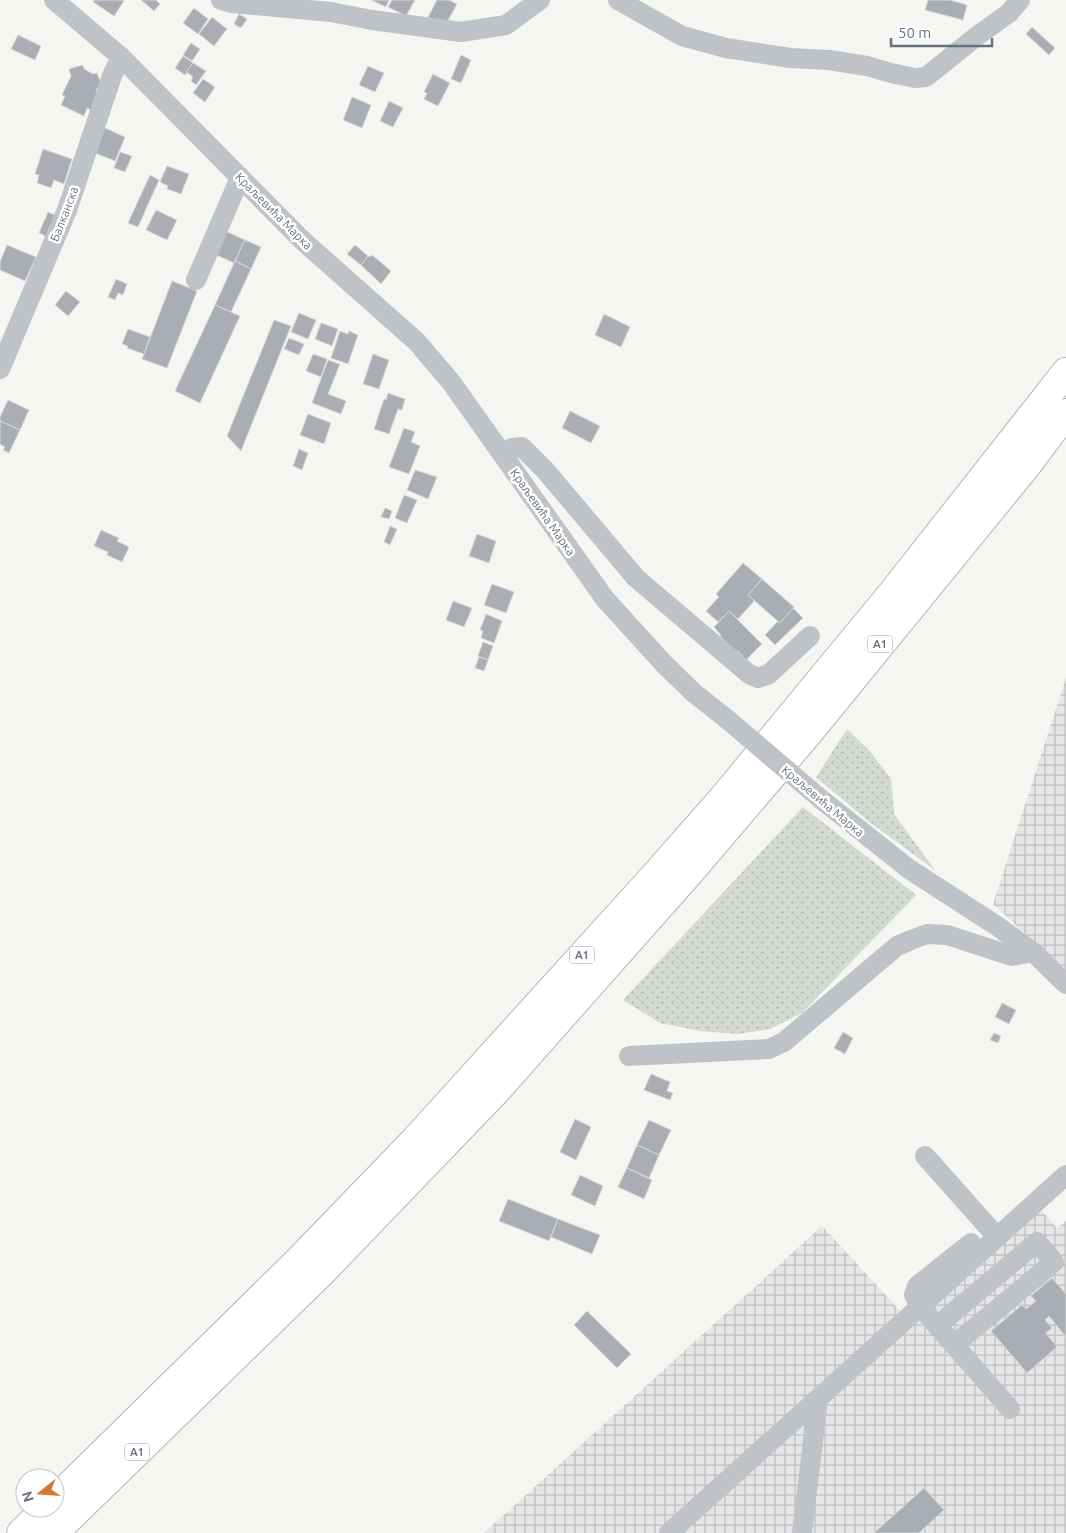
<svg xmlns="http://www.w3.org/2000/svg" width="1066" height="1533" font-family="Ubuntu,sans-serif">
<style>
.industrial{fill:url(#industrial-grid)}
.grass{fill:url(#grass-dots)}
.building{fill:#aaaeb4;stroke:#d7d7d5}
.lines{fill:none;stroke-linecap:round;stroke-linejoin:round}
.highway-casing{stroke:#b4b6ba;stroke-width:30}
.minor{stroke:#bfc2c6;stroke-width:20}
.highway{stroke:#fff;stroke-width:28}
.minor-bridge{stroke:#bfc2c6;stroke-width:20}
.labels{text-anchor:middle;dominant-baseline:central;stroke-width:5;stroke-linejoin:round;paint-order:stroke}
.shield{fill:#fff;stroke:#959ca6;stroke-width:1}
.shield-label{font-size:11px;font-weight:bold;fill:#687180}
.street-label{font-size:12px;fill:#687180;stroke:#fff}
</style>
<defs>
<pattern id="industrial-grid" width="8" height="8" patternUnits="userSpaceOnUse" patternTransform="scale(1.25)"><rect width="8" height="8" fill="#e6e6e6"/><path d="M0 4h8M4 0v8" fill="none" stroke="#bebfc0"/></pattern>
<pattern id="grass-dots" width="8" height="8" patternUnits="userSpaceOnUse" patternTransform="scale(1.25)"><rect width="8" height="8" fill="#d4dad2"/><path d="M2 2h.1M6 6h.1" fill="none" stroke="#b0b5b0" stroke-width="1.8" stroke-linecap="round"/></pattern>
</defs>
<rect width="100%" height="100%" fill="#f5f5f2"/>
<g class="industrial">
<path d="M 1066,678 L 1066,972 L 993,904 Z"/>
<path d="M 1035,1203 L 1057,1228 L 1066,1221 L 1066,1533 L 484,1533 L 822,1226 L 907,1318 Z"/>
</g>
<g class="grass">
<path d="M 847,729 L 869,750 L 891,779 L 894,814 L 935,870 L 868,821 L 816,777 Z"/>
<path d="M 803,807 L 916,895 L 802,1013 L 770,1029 L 738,1034 L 700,1031 L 660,1023 L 623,1000 Z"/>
</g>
<g class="building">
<path d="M 94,0 L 122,0 L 124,1 L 114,16 L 93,2 Z"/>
<path d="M 141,0 L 156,0 L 160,4 L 154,11 Z"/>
<path d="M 371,0 L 389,0 L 386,7 Z"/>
<path d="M 392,0 L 415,0 L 406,16 L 388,7 Z"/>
<path d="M 437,0 L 449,0 L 457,4 L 445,26 L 428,17 Z"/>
<path d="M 928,0 L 950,0 L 967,5 L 963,20 L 925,10 Z"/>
<path d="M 194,8 L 208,19 L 198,34 L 183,23 Z"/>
<path d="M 239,14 L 247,19 L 241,28 L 234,24 Z"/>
<path d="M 212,17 L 227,29 L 214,46 L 199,34 Z"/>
<path d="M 1032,27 L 1055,48 L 1049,55 L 1026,34 Z"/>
<path d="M 18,35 L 41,46 L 35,60 L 11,49 Z"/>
<path d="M 191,43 L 200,49 L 192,61 L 183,55 Z"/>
<path d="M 461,55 L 471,60 L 461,83 L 451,79 Z"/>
<path d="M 183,56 L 193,63 L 185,75 L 175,68 Z"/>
<path d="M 193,63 L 206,71 L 196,85 L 191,81 L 193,77 L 186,72 Z"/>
<path d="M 83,65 L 84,69 L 93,74 L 97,73 L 102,86 L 97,88 L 96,90 L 101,93 L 93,111 L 87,108 L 84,116 L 61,105 L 65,96 L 62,95 L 71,76 L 69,69 Z"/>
<path d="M 368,66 L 384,73 L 375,92 L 359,85 Z"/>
<path d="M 433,74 L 450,83 L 438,106 L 424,99 L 427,93 L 424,92 Z"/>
<path d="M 203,79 L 215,87 L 205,102 L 193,93 Z"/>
<path d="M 352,97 L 371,105 L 362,128 L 343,120 Z"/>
<path d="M 389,101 L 403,108 L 393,127 L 380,121 Z"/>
<path d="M 105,128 L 125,137 L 115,161 L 95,153 Z"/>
<path d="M 43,149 L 72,159 L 64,184 L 54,180 L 51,188 L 37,183 L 39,175 L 35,174 Z"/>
<path d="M 120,152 L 132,156 L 125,172 L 114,168 Z"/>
<path d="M 167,166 L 189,174 L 181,194 L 167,189 L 168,186 L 160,182 Z"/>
<path d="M 150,175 L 159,180 L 138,227 L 128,223 Z"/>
<path d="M 156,210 L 177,220 L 167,240 L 146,230 Z"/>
<path d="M 48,212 L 57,216 L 48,237 L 39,233 Z"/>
<path d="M 223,230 L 245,240 L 234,263 L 212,253 Z"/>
<path d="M 245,240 L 261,247 L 251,269 L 235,261 Z"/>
<path d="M 7,245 L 36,257 L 25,281 L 0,270 L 0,262 Z"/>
<path d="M 355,245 L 368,256 L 361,265 L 347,254 Z"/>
<path d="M 372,255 L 391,271 L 381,284 L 361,265 L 368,256 L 370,257 Z"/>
<path d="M 235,261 L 251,269 L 231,312 L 215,305 Z"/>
<path d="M 116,279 L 127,284 L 123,295 L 118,293 L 115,300 L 108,297 Z"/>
<path d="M 172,281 L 197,291 L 167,368 L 142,359 Z"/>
<path d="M 66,291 L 80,302 L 68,316 L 55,305 Z"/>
<path d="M 215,305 L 240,316 L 200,403 L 175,391 Z"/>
<path d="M 299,313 L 316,320 L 308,339 L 291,332 Z"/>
<path d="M 604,314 L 630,327 L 621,347 L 595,335 Z"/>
<path d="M 274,320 L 291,326 L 241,451 L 227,436 Z"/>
<path d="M 321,323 L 338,329 L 332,346 L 315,339 Z"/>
<path d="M 128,329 L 150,337 L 144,354 L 127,348 L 128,346 L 122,344 Z"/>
<path d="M 340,331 L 348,334 L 349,331 L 358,335 L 348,364 L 331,358 Z"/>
<path d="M 289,338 L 304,344 L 299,355 L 284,349 Z"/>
<path d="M 313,354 L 327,359 L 321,377 L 306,371 Z"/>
<path d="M 373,354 L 389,360 L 379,389 L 363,384 Z"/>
<path d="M 328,360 L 340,364 L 328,394 L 346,401 L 341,414 L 312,403 Z"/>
<path d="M 388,393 L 405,399 L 402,410 L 398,409 L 389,434 L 374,429 L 384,399 L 386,400 Z"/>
<path d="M 8,400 L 29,410 L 20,430 L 0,421 L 0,417 Z"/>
<path d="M 570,411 L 600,426 L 591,443 L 562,428 Z"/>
<path d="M 308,414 L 331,423 L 324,444 L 300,435 Z"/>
<path d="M 0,421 L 20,430 L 9,453 L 3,450 L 5,447 L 0,444 Z"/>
<path d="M 404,428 L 415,432 L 411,442 L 420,446 L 409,474 L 389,467 Z"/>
<path d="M 299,449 L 308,453 L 302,470 L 293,466 Z"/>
<path d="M 415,470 L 437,477 L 428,499 L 407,490 Z"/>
<path d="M 404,495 L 417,500 L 407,523 L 395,518 Z"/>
<path d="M 385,508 L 392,511 L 389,519 L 381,517 Z"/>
<path d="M 390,526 L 397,529 L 390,545 L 384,542 Z"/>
<path d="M 101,530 L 119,538 L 117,541 L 129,547 L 122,562 L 107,555 L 108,552 L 94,546 Z"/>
<path d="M 477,534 L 496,541 L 489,563 L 469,556 Z"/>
<path d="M 743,563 L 762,579 L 748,595 L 754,601 L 738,619 L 729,611 L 718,622 L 706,611 L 719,597 L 716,594 Z"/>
<path d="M 762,579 L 794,607 L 780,623 L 748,595 Z"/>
<path d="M 492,584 L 514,592 L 506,613 L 484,605 Z"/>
<path d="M 453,601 L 472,608 L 464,627 L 446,620 Z"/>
<path d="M 793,608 L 803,618 L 775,645 L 765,635 L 778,621 L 780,623 Z"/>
<path d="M 729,611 L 762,644 L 746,660 L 738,651 L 736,653 L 720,636 L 721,635 L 714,627 Z"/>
<path d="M 486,614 L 502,621 L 494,643 L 481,638 L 483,631 L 480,630 Z"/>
<path d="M 483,642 L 493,646 L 488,660 L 478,656 Z"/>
<path d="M 479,657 L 488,660 L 484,671 L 475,668 Z"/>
<path d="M 1002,1003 L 1016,1010 L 1009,1024 L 995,1017 Z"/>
<path d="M 843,1032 L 853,1038 L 845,1054 L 834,1048 Z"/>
<path d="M 994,1033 L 1001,1036 L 998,1043 L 990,1040 Z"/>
<path d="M 651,1074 L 670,1082 L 667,1091 L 673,1093 L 670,1100 L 644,1090 Z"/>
<path d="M 575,1119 L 591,1127 L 576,1160 L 560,1152 Z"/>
<path d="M 649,1120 L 671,1130 L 659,1155 L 637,1145 Z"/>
<path d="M 637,1145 L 659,1155 L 649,1178 L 627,1168 Z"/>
<path d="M 627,1168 L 652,1180 L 644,1199 L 618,1187 Z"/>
<path d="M 580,1175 L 603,1186 L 595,1206 L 571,1195 Z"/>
<path d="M 508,1199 L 558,1219 L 549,1241 L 499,1221 Z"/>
<path d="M 558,1219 L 600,1235 L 592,1254 L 551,1237 Z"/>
<path d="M 1052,1278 L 1066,1294 L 1066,1337 L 1049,1316 L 1045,1320 L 1052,1328 L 1046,1333 L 1057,1347 L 1027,1373 L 991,1331 L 1022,1305 L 1026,1309 L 1036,1301 L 1031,1296 Z"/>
<path d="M 587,1311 L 631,1354 L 617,1368 L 574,1325 Z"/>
<path d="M 924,1488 L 944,1510 L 919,1533 L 874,1533 Z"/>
</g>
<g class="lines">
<g class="highway-casing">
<g id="highway">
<path d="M 55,1500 L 300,1259 L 415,1140 L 657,873 L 723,798 L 893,592 L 1066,372"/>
<path d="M 21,1533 L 46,1508"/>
<path d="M 54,1533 L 322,1272 L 497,1090 L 690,872 L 811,730 L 1028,464 L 1066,413"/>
</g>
</g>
<g class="minor">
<path d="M 54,0 L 121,57 L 303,241 L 417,342 L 451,382 L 605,599 L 665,665 L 694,693 L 728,720"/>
<path d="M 221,0 L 231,3 L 331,12 L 372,20 L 461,32 L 506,25 L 540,0"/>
<path d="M 618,0 L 682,36 L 726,48 L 790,58 L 829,60 L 867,66 L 891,73 L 915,78 L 926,77 L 977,36 L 1009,13 L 1020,0"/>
<path d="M 196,280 L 240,178"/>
<path d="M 0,369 L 67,210 L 112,76 L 121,57"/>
<path d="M 503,454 L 512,448 L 522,447 L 545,470 L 636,578 L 749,674 L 758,678 L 769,674 L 810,636"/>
<path d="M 822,800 L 909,869 L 997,926 L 1033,952 L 1066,984"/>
<path d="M 629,1056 L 769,1049 L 784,1042 L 897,946 L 911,940 L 927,934 L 947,935 L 1012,956 L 1033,952"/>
<path d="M 925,1156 L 990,1229"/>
<path d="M 971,1243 L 917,1286 L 914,1295 L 920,1306 L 1010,1409"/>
<path d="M 937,1326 L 1037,1242 L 1054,1262 L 954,1345"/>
<path d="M 669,1533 L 1066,1175"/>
<path d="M 802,1533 L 818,1399"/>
</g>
<use href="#highway" class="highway"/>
<path class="minor-bridge" d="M 728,720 L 822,800"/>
</g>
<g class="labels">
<g class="shield">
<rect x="867.5" y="635.5" width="25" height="17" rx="4"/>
<rect x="569.5" y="946.5" width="25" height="17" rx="4"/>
<rect x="124.5" y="1443.5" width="25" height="17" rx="4"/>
</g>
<g class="shield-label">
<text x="880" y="644">A1</text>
<text x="582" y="955">A1</text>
<text x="137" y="1452">A1</text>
</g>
<g class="street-label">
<text transform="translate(274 211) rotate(45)">Краљевића Марка</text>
<text transform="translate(64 214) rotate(-69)">Балканска</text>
<text transform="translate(543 512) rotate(55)">Краљевића Марка</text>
<text transform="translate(823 801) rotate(40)">Краљевића Марка</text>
</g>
</g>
<g transform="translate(40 1493) rotate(253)"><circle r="24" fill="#ffffff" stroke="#c3c6cc"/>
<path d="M0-4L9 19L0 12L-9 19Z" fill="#d17837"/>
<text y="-8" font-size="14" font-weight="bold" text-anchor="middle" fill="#687180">N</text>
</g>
<path d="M891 38v8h101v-8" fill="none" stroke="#687180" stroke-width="2.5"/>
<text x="898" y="38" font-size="15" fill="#687180" stroke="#ffffff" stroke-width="4" paint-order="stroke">50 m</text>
</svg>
